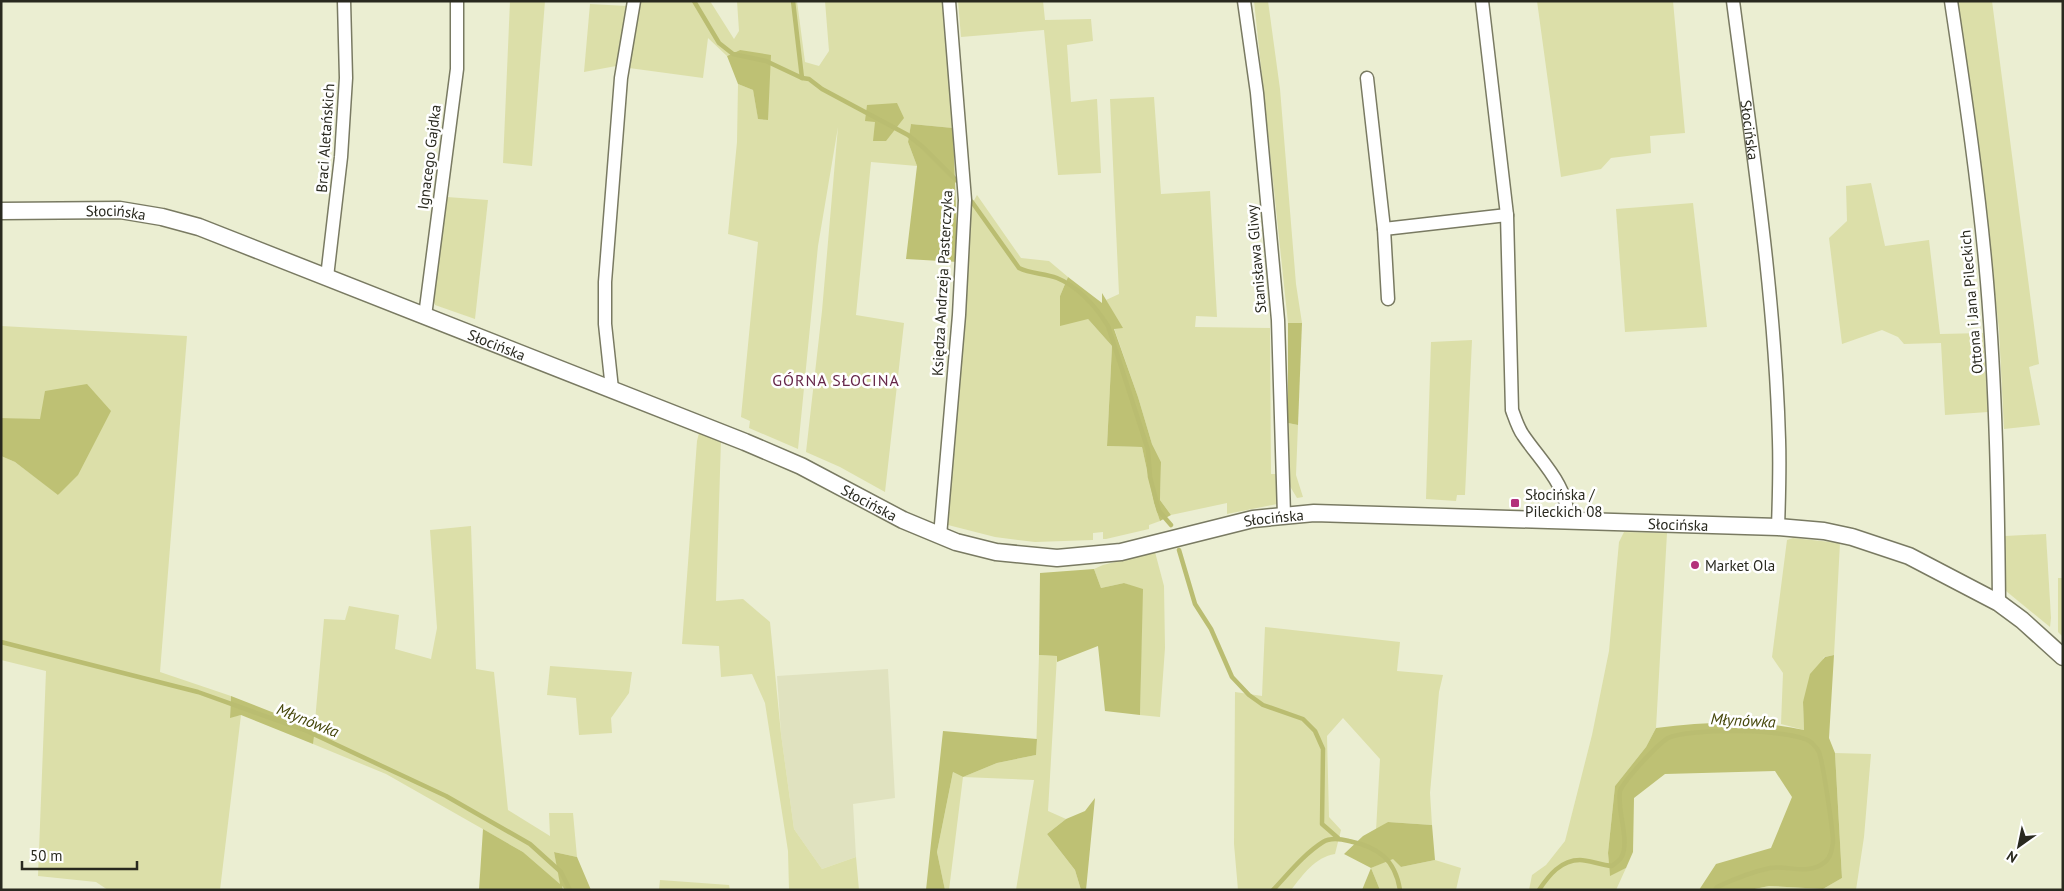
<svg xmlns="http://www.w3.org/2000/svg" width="2064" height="891" font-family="'PT Sans',sans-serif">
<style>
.built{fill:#e0e2bf}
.green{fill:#dcdfa9}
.forest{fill:#bec174}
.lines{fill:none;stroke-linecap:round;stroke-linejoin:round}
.stream{stroke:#babd71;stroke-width:4.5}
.minor-casing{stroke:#797a62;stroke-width:15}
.tertiary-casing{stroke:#797a62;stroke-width:19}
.minor{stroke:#fff;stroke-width:12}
.tertiary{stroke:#fff;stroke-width:16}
.poi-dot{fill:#b3317b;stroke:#fff;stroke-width:2}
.labels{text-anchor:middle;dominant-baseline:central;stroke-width:5;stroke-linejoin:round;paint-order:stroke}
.street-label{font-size:15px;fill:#29291f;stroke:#fff}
.poi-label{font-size:15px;fill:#29291f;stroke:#fff;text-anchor:start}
.neighbourhood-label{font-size:16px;letter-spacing:1px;fill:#662749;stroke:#fff}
.water-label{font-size:16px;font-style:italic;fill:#46470b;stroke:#fff}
</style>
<rect width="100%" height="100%" fill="#ebeed2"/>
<path class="built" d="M 888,669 L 895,798 L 853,804 L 856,857 L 822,869 L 794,829 L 781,734 L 777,676 Z"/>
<g class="green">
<path d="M 510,1 L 545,1 L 532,166 L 503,163 Z"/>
<path d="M 640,1 L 710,1 L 734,39 L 739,31 L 737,1 L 797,1 L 805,62 L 819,66 L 829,51 L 825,1 L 942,1 L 953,128 L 911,124 L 908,142 L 917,166 L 871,162 L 856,315 L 904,323 L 885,492 L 840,467 L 806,452 L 822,311 L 838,127 L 818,246 L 798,449 L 749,428 L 750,421 L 741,417 L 758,242 L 728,234 L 737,142 L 738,84 L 753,90 L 758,118 L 768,120 L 740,50 L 727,56 L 708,38 L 703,78 L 629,68 Z"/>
<path d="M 958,1 L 1043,1 L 1045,20 L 1091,19 L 1093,41 L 1067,45 L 1071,102 L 1097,99 L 1101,173 L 1058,175 L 1044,30 L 961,37 Z"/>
<path d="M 1254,1 L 1268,1 L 1280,89 L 1296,284 L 1302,323 L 1288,323 Z"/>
<path d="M 1537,1 L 1673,1 L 1685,133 L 1650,136 L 1651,153 L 1611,158 L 1601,169 L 1561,177 Z"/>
<path d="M 1956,1 L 1992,1 L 2039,364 L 2029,367 L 2040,425 L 2004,429 L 1999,330 L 1978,144 Z"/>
<path d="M 590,4 L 627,6 L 616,66 L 584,72 Z"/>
<path d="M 1154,97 L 1161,194 L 1210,191 L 1217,317 L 1196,316 L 1195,327 L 1270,328 L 1271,474 L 1276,474 L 1280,501 L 1277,504 L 1227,514 L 1227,503 L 1171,515 L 1160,500 L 1161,462 L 1152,444 L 1138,397 L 1114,328 L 1122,328 L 1106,300 L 1119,294 L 1110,99 Z"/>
<path d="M 1871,183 L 1885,246 L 1929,240 L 1940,334 L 1983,333 L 1988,412 L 1945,415 L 1941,343 L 1904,344 L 1898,337 L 1882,330 L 1842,344 L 1829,238 L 1847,221 L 1846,186 Z"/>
<path d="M 977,195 L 1021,258 L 1049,261 L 1068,277 L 1060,296 L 1088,319 L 1112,346 L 1107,446 L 1142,447 L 1154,503 L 1160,521 L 1149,525 L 1149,529 L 1106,539 L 1103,539 L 1103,532 L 1093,533 L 1093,540 L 1035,542 L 995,537 L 948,525 L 964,320 L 968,211 Z"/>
<path d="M 447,197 L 488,200 L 475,319 L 435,305 L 433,300 Z"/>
<path d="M 1693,203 L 1707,327 L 1625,332 L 1616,209 Z"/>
<path d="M 1,326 L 187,336 L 160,672 L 231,696 L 230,717 L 241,715 L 220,890 L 108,890 L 96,882 L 38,876 L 46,671 L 1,660 L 1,456 L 15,462 L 59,495 L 40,420 L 1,418 Z"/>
<path d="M 1472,340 L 1465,495 L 1457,495 L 1456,501 L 1426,499 L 1431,342 Z"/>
<path d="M 1288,423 L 1298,425 L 1296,475 L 1303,497 L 1297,498 L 1288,483 Z"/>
<path d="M 699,433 L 721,440 L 716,601 L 743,599 L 770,622 L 781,734 L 794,829 L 822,869 L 856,857 L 859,890 L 789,890 L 788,851 L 765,703 L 752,674 L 721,677 L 719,646 L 682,644 L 697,441 Z"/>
<path d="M 471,526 L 476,669 L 494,672 L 508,810 L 550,836 L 549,813 L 573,813 L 577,857 L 554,852 L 561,885 L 565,890 L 563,890 L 561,885 L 523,852 L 386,774 L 313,744 L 324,619 L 345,620 L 349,606 L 399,615 L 395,649 L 431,659 L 437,628 L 430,530 Z"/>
<path d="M 1624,532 L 1667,533 L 1656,728 L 1646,747 L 1615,786 L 1608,853 L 1610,875 L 1626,868 L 1616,890 L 1529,890 L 1532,875 L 1546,865 L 1565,841 L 1592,735 L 1609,651 L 1619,542 Z"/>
<path d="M 2046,534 L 2051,618 L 2050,627 L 2006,591 L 2005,536 Z"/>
<path d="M 1793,538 L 1840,543 L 1834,655 L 1824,657 L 1803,702 L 1804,730 L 1781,724 L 1783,673 L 1772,657 L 1787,540 Z"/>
<path d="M 1155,552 L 1164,586 L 1165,648 L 1160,717 L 1140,715 L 1142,590 L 1124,583 L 1101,588 L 1094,569 L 1103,565 Z"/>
<path d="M 2058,578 L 2063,578 L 2063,637 L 2058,632 Z"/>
<path d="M 1265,627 L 1400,642 L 1397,671 L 1443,675 L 1439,692 L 1430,793 L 1432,825 L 1388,822 L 1376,831 L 1380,759 L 1343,718 L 1327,736 L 1329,817 L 1341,830 L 1335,854 C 1315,857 1303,875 1291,890 L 1238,890 L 1234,844 L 1235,692 L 1262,696 Z"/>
<path d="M 1039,655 L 1057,656 L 1048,811 L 1066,819 L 1047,834 L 1075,870 L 1081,890 L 1016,890 L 1034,780 L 963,777 L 949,890 L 945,890 L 937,852 L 953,772 L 963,777 L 997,763 L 1036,755 Z"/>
<path d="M 550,666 L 632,672 L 629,693 L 611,718 L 612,733 L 579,735 L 576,698 L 547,695 Z"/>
<path d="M 1835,753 L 1871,754 L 1864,837 L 1856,890 L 1750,890 L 1769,886 L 1823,889 L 1842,878 Z"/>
<path d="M 1393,858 L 1401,867 L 1435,860 L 1461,868 L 1456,890 L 1380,890 L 1371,868 Z"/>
<path d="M 660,880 L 729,885 L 730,890 L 659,890 Z"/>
</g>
<g class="forest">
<path d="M 740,50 L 771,55 L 768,120 L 758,119 L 753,90 L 738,84 L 727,56 Z"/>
<path d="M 897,103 L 904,118 L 886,141 L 873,141 L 875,122 L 865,121 L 867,105 Z"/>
<path d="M 911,124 L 953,128 L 958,262 L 906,259 L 917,166 L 908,142 Z"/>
<path d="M 1068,277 L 1102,303 L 1102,293 L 1123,328 L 1114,329 L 1138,397 L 1152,444 L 1161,462 L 1160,500 L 1171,515 L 1160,521 L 1154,503 L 1142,447 L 1107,446 L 1112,346 L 1088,319 L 1060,326 L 1060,296 Z"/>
<path d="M 1288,323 L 1302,323 L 1298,425 L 1288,423 Z"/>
<path d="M 87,384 L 111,411 L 78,475 L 58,495 L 15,462 L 1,456 L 1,418 L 40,419 L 45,391 Z"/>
<path d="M 1094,569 L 1101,588 L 1124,583 L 1143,589 L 1140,715 L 1105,711 L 1098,646 L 1057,662 L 1057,656 L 1039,655 L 1040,573 Z"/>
<path d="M 1834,655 L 1829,738 L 1835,753 L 1842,878 L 1823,889 L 1769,886 L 1750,890 L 1699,890 L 1716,864 L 1771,848 L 1792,797 L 1775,771 L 1665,774 L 1634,798 L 1633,852 L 1626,868 L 1610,876 L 1608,853 L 1615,786 L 1646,747 L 1656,728 C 1706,722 1755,719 1804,730 L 1803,702 L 1810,674 L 1825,657 Z"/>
<path d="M 231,696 L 315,729 L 313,744 L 241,715 L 230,718 Z"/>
<path d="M 943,731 L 1037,739 L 1036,755 L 997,763 L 963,777 L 953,772 L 937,852 L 945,890 L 926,890 Z"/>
<path d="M 1095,798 L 1086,890 L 1081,890 L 1075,870 L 1047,834 L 1066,819 L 1085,811 Z"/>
<path d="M 1388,822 L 1432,825 L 1435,860 L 1401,867 L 1393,859 L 1371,868 L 1380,890 L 1362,890 L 1371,868 L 1344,854 L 1363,836 Z"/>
<path d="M 483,829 L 523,852 L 560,884 L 554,852 L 577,857 L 591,890 L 565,890 L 562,886 L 563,890 L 479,890 Z"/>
</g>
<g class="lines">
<g class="stream">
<path d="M 694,1 L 719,43 L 733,54 L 766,61 L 802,78"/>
<path d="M 793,1 L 802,78 L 809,79 L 822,89 L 908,135 L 924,148 L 957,181"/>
<path d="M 972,202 L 1019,268 C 1031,274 1044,273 1057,278 C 1079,287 1096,307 1108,326 L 1148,450 L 1150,477 L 1159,511 L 1171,525"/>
<path d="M 1179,550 L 1195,604 L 1211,629 L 1232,677 L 1249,695 L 1263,705 L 1303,719 L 1315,731 L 1323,749 L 1322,824 L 1338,838"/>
<path d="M 1,642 L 198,692 L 307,731 L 446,796 L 530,844 L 561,872 L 570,890"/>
<path d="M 1273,890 C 1289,873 1304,854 1323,842 C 1331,837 1341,839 1349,841 C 1378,847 1395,859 1400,890"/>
<path d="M 1539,890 C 1549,875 1561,860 1580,860 C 1588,860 1601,865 1612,866 C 1614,864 1619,861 1621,858 C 1629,845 1621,821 1620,806 C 1620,802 1619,796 1620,791 C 1624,780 1658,744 1668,738 C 1687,728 1796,728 1812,743 C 1814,745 1818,750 1819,752 C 1823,763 1833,830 1833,842 C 1832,849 1831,857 1825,862 C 1808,876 1788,865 1770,868 C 1751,872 1734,879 1717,887 L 1715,890"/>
</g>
<g class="minor-casing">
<g id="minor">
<path d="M 1244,1 L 1257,93 L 1278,320 L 1284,515"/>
<path d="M 1482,1 L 1507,215 L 1512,410 C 1515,418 1518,428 1523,435 C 1542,463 1568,485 1568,521"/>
<path id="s1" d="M 1733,1 C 1752,147 1775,293 1779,440 C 1780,469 1779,498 1778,527"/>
<path d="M 1951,1 C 1965,94 1979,188 1987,282 C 1996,389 1998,496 1999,603"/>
<path d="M 1367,78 L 1384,229 L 1388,299"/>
<path d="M 1384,229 L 1507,215"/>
<path d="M 327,277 L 341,157 L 346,78 L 344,1"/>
<path d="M 425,316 L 457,69 L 457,1"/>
<path d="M 612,389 L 605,324 L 605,282 L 621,78 L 634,1"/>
<path d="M 940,536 L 959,315 L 965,200 L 949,1"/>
</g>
</g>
<g class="tertiary-casing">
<g id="tertiary">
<path id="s2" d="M 1,211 L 120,210 L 162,217 L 199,227 L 745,442 L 801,466 L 903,520 L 956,542 L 996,552 L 1057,558 L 1121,552 L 1253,519 L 1314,513 L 1778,527 L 1824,531 L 1852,537 L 1909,556 L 1999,603 L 2022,620 L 2063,657"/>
</g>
</g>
<use href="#minor" class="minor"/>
<use href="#tertiary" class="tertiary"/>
</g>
<g class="poi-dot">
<rect x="1510" y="498" width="10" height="10" rx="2.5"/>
<circle cx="1695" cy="565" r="5"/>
</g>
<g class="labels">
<g class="street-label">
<text stroke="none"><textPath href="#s1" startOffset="130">Słocińska</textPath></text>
<text transform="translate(325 138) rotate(-86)">Braci Aletańskich</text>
<text transform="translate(429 157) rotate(-83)">Ignacego Gajdka</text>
<text stroke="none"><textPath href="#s2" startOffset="115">Słocińska</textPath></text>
<text transform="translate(1256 259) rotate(-95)">Stanisława Gliwy</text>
<text transform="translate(942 283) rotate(-87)">Księdza Andrzeja Pasterczyka</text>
<text transform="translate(1971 302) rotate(-95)">Ottona i Jana Pileckich</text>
<text stroke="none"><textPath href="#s2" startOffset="520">Słocińska</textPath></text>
<text stroke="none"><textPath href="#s2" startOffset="925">Słocińska</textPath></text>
<text stroke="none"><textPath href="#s2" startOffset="1344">Słocińska</textPath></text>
<text stroke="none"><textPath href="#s2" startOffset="1749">Słocińska</textPath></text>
</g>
<g class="poi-label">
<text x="1525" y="494">Słocińska /<tspan x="1525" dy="17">Pileckich 08</tspan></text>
<text x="1705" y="565">Market Ola</text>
</g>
<g class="neighbourhood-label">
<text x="836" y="380">GÓRNA SŁOCINA</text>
</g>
<g class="water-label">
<text transform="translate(308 720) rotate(22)">Młynówka</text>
<text transform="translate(1743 720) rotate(3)">Młynówka</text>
</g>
</g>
<rect width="2064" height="891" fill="none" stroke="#29291f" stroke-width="5"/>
<g transform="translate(2019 846) rotate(213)" stroke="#ffffff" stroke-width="4" paint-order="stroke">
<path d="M0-4L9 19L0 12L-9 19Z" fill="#29291f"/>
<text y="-8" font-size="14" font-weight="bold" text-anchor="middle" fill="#29291f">N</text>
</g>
<path d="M22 861v8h115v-8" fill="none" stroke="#29291f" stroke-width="2.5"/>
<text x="30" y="861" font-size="15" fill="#29291f" stroke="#ffffff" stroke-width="4" paint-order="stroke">50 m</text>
</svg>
